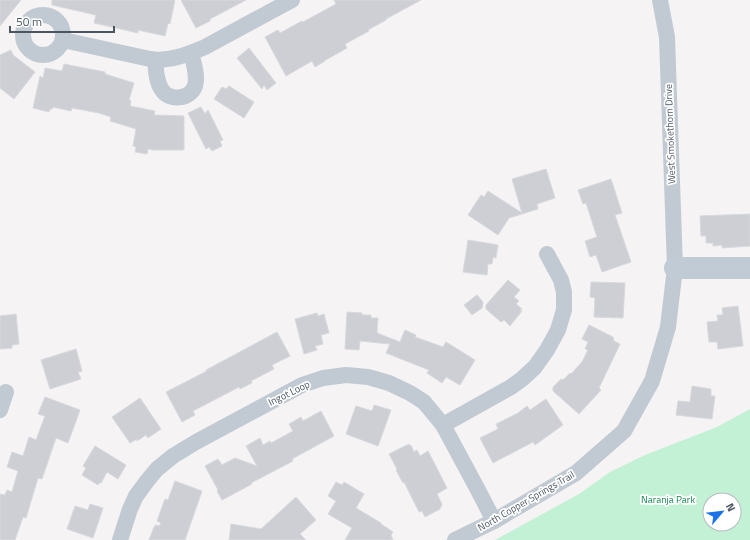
<svg xmlns="http://www.w3.org/2000/svg" width="750" height="540" font-family="'Titillium Web',sans-serif">
<style>
.green{fill:#c3f1d5;fill-rule:evenodd}
.building{fill:#cdcfd5;stroke:#d7d9de}
.lines{fill:none;stroke-linecap:round;stroke-linejoin:round}
.street{stroke:#c1cad2;stroke-width:16}
.secondary{stroke:#c1cbd6;stroke-width:22}
.labels{text-anchor:middle;dominant-baseline:central;stroke-width:3.5;stroke-linejoin:round;paint-order:stroke}
.street-label{font-size:10px;fill:#4a5661;stroke:#fff}
.park-label{font-size:10px;fill:#17864f;stroke:#fff}
</style>
<rect width="100%" height="100%" fill="#f5f3f3"/>
<path class="green" d="M 750,409 L 750,540 L 495,540 L 579,494 L 610,472 L 645,455 L 717,427 ZM 710,500 L 734,500 L 734,524 L 710,524 Z"/>
<g class="building">
<path d="M 0,0 L 21,0 L 0,26 Z"/>
<path d="M 52,0 L 175,0 L 170,24 L 168,23 L 165,36 L 138,30 L 138,33 L 94,23 L 96,15 L 52,5 Z"/>
<path d="M 181,0 L 246,0 L 210,19 L 210,21 L 196,28 Z"/>
<path d="M 334,0 L 421,0 L 386,19 L 386,20 L 368,30 L 369,31 L 345,44 L 347,48 L 324,61 L 325,61 L 315,67 L 312,61 L 286,76 L 265,37 L 278,30 L 280,33 L 302,21 L 303,22 L 336,4 Z"/>
<path d="M 249,48 L 276,83 L 267,90 L 264,85 L 262,89 L 237,58 Z"/>
<path d="M 11,50 L 13,55 L 35,72 L 14,99 L 0,88 L 0,55 Z"/>
<path d="M 64,64 L 89,69 L 90,69 L 105,72 L 105,74 L 134,83 L 129,100 L 131,101 L 130,106 L 155,111 L 154,115 L 184,116 L 184,150 L 154,150 L 148,149 L 147,154 L 135,152 L 136,147 L 133,146 L 136,129 L 110,121 L 111,117 L 99,113 L 72,108 L 71,111 L 53,107 L 52,109 L 50,109 L 49,112 L 33,108 L 40,76 L 43,78 L 45,68 L 62,71 Z"/>
<path d="M 229,86 L 254,102 L 244,118 L 214,99 L 222,87 L 226,89 Z"/>
<path d="M 201,107 L 205,114 L 208,110 L 223,140 L 220,141 L 222,146 L 212,151 L 209,147 L 206,149 L 188,113 Z"/>
<path d="M 546,169 L 555,198 L 537,204 L 538,209 L 509,218 L 498,235 L 468,215 L 481,195 L 484,197 L 488,191 L 522,213 L 512,179 Z"/>
<path d="M 611,179 L 622,213 L 615,215 L 631,262 L 602,272 L 596,255 L 590,257 L 585,241 L 597,237 L 586,203 L 583,204 L 578,190 Z"/>
<path d="M 750,214 L 750,246 L 722,248 L 722,245 L 713,246 L 713,243 L 706,243 L 706,236 L 701,236 L 700,216 Z"/>
<path d="M 468,240 L 498,245 L 496,258 L 493,257 L 492,264 L 488,264 L 487,275 L 463,272 Z"/>
<path d="M 508,280 L 520,290 L 514,297 L 519,301 L 516,304 L 522,309 L 520,310 L 522,311 L 510,326 L 504,320 L 501,322 L 486,309 L 486,305 Z"/>
<path d="M 591,282 L 625,283 L 623,318 L 594,317 L 595,298 L 590,297 Z"/>
<path d="M 477,295 L 483,302 L 482,308 L 472,315 L 464,305 Z"/>
<path d="M 738,306 L 743,346 L 718,349 L 717,342 L 709,342 L 707,322 L 718,321 L 717,315 L 723,315 L 722,308 Z"/>
<path d="M 347,312 L 362,313 L 362,315 L 371,315 L 371,318 L 378,318 L 377,333 L 400,342 L 405,330 L 416,335 L 415,337 L 443,347 L 446,342 L 475,360 L 460,385 L 446,377 L 442,383 L 427,373 L 429,370 L 386,353 L 390,344 L 360,341 L 359,350 L 345,349 Z"/>
<path d="M 317,313 L 318,316 L 324,314 L 329,333 L 321,335 L 323,344 L 315,346 L 317,350 L 304,354 L 295,319 Z"/>
<path d="M 16,314 L 19,344 L 12,345 L 12,348 L 0,349 L 0,316 Z"/>
<path d="M 589,325 L 613,337 L 614,341 L 620,344 L 599,388 L 601,390 L 579,414 L 553,391 L 553,387 L 561,379 L 563,380 L 570,373 L 571,374 L 582,362 L 588,350 L 585,349 L 588,342 L 582,339 Z"/>
<path d="M 277,332 L 290,356 L 272,365 L 274,369 L 251,381 L 252,383 L 240,389 L 239,387 L 193,411 L 195,415 L 182,422 L 166,392 L 207,371 L 206,370 Z"/>
<path d="M 76,349 L 82,371 L 78,372 L 81,379 L 50,389 L 41,360 Z"/>
<path d="M 692,386 L 711,389 L 711,396 L 715,396 L 712,419 L 676,415 L 678,401 L 690,402 Z"/>
<path d="M 45,397 L 80,410 L 68,443 L 56,438 L 42,479 L 38,478 L 26,518 L 23,517 L 15,540 L 0,540 L 0,494 L 5,495 L 7,490 L 12,492 L 18,471 L 7,467 L 12,452 L 23,456 L 29,437 L 36,440 L 45,416 L 38,414 Z"/>
<path d="M 140,398 L 161,429 L 148,438 L 146,435 L 137,441 L 137,439 L 130,443 L 112,417 Z"/>
<path d="M 546,399 L 563,425 L 535,445 L 533,442 L 493,463 L 480,438 L 498,429 L 496,424 L 518,413 L 527,406 L 530,410 Z"/>
<path d="M 374,405 L 391,410 L 378,446 L 346,434 L 356,406 L 372,411 Z"/>
<path d="M 321,411 L 334,436 L 292,459 L 293,461 L 251,483 L 252,484 L 222,500 L 217,491 L 218,490 L 205,466 L 218,459 L 222,465 L 235,458 L 257,466 L 246,446 L 260,438 L 263,445 L 270,441 L 271,443 L 293,431 L 289,424 L 301,417 L 303,421 Z"/>
<path d="M 409,444 L 410,446 L 411,445 L 414,452 L 417,450 L 420,456 L 428,451 L 447,488 L 437,494 L 442,504 L 440,509 L 425,517 L 422,511 L 419,512 L 404,482 L 403,483 L 396,470 L 397,469 L 389,454 Z"/>
<path d="M 95,446 L 126,465 L 118,479 L 107,472 L 101,483 L 99,483 L 98,485 L 82,475 L 86,468 L 83,466 Z"/>
<path d="M 175,481 L 202,491 L 185,540 L 149,540 L 154,527 L 155,527 L 155,525 L 159,526 L 161,523 L 157,521 L 165,499 L 168,500 Z"/>
<path d="M 336,482 L 342,485 L 344,482 L 364,494 L 356,508 L 381,523 L 381,524 L 393,532 L 391,535 L 393,540 L 345,540 L 352,528 L 328,514 L 336,501 L 328,496 Z"/>
<path d="M 296,497 L 316,520 L 300,534 L 306,540 L 229,540 L 231,524 L 261,529 Z"/>
<path d="M 90,504 L 103,508 L 93,538 L 67,529 L 75,506 L 88,510 Z"/>
</g>
<g class="lines">
<g class="street">
<circle cx="43" cy="35" r="20"/>
<path d="M 63,40 L 150,59 C 169,62 189,54 205,47 L 292,0"/>
<path d="M 155,60 C 156,69 156,82 162,90 C 169,101 190,100 195,86 C 198,76 194,64 191,53"/>
<path d="M 0,410 L 6,392"/>
<path d="M 443,425 L 511,387 L 522,379 L 535,367 L 547,350 L 558,330 L 564,310 L 564,292 L 561,280 L 547,254"/>
<path d="M 120,540 L 130,509 L 136,496 L 147,481 L 157,469 L 173,456 L 196,442 L 302,385 L 323,378 L 346,375 L 368,377 L 389,383 L 410,393 L 424,402 L 443,425 L 478,490 L 494,521"/>
<path d="M 455,540 L 494,521 L 576,473 L 624,431 L 652,381 L 668,327 L 675,268 L 667,37 L 660,0"/>
</g>
<path class="secondary" d="M 675,268 L 750,268"/>
</g>
<g class="labels">
<g class="street-label">
<text transform="translate(670 134) rotate(-92)">West Smokethorn Drive</text>
<text transform="translate(289 393) rotate(-26)">Ingot Loop</text>
<text transform="translate(526 501) rotate(-30)">North Copper Springs Trail</text>
</g>
<g class="park-label">
<text x="668" y="499">Naranja Park</text>
</g>
</g>
<g transform="translate(722 512) rotate(62)"><circle r="19" fill="#ffffff" stroke="#b7bbc0"/>
<path d="M0-3L7 15L0 10L-7 15Z" fill="#1a73e8"/>
<text y="-6" font-size="11" font-weight="bold" text-anchor="middle" fill="#4a5661">N</text>
</g>
<path d="M10 26v6h104v-6" fill="none" stroke="#4a5661" stroke-width="2"/>
<text x="16" y="26" font-size="12" fill="#4a5661" stroke="#ffffff" stroke-width="3" paint-order="stroke">50 m</text>
</svg>
